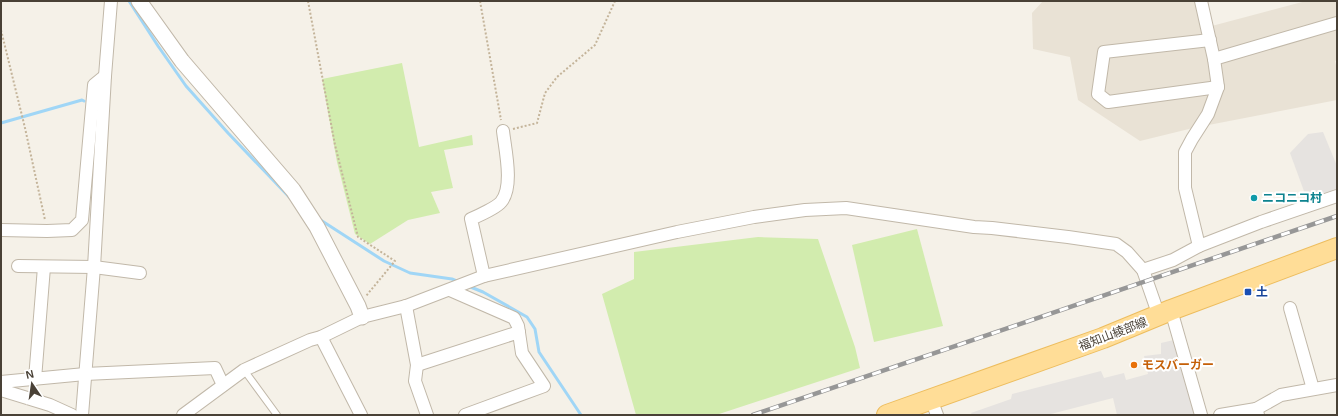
<svg xmlns="http://www.w3.org/2000/svg" width="1338" height="416" font-family="Helvetica,'Noto Sans JP',sans-serif">
<style>
.residential{fill:#e9e2d5}
.green{fill:#d2ecae}
.parking{fill:#e6e3e0}
.lines{fill:none;stroke-linecap:round;stroke-linejoin:round}
.stream{stroke:#a0d6f6;stroke-width:3}
.service-casing{stroke:#c1b8a9;stroke-width:8}
.minor-casing{stroke:#c1b8a9;stroke-width:14}
.tertiary-casing{stroke:#c1b8a9;stroke-width:17}
.primary-casing{stroke:#edbd5e;stroke-width:22}
.path{stroke:#c4b49a;stroke-width:2;stroke-dasharray:2 2;stroke-linecap:butt}
.service{stroke:#fff;stroke-width:6}
.minor{stroke:#fff;stroke-width:12}
.tertiary{stroke:#fff;stroke-width:15}
.primary{stroke:#ffdd97;stroke-width:20}
.rail-casing{stroke:#979797;stroke-width:4.5}
.rail{stroke:#fff;stroke-width:3;stroke-dasharray:9;stroke-linecap:butt}
.culture-dot{fill:#0f9aa8;stroke:#fff;stroke-width:1.5}
.transit-dot{fill:#1a4fb4;stroke:#fff;stroke-width:1.5}
.food-dot{fill:#e8710a;stroke:#fff;stroke-width:1.5}
.labels{text-anchor:middle;dominant-baseline:central;stroke-width:4;stroke-linejoin:round;paint-order:stroke}
.culture-label{font-size:12px;font-weight:bold;fill:#0d838f;stroke:#fff;text-anchor:start}
.transit-label{font-size:12px;font-weight:bold;fill:#164399;stroke:#fff;text-anchor:start}
.street-label{font-size:12px;fill:#494136;stroke:#fff}
.food-label{font-size:12px;font-weight:bold;fill:#c56008;stroke:#fff;text-anchor:start}
</style>
<rect width="100%" height="100%" fill="#f5f1e8"/>
<path class="residential" d="M 1043,1 L 1204,1 L 1208,27 L 1306,1 L 1337,1 L 1337,60 L 1335,61 L 1337,69 L 1337,100 L 1193,128 L 1140,141 L 1078,100 L 1070,57 L 1033,49 L 1032,13 Z"/>
<g class="green">
<path d="M 402,63 L 419,147 L 472,135 L 473,145 L 444,150 L 453,188 L 431,192 L 440,213 L 408,220 L 370,244 L 355,234 L 337,162 L 322,79 Z"/>
<path d="M 917,229 L 943,326 L 874,342 L 852,245 Z"/>
<path d="M 758,237 L 818,239 L 855,347 L 860,368 L 716,415 L 636,415 L 602,294 L 634,279 L 634,252 Z"/>
</g>
<g class="parking">
<path d="M 1323,132 L 1337,166 L 1337,192 L 1308,202 L 1290,153 L 1308,134 Z"/>
<path d="M 1178,339 L 1199,415 L 1117,415 L 1113,398 L 1047,415 L 972,415 L 971,413 L 1011,399 L 1012,394 L 1101,371 L 1104,378 L 1124,373 L 1126,380 L 1148,374 L 1144,356 L 1161,354 L 1161,343 Z"/>
</g>
<g class="lines">
<g class="stream">
<path d="M 129,1 L 158,46 L 186,86 L 228,133 L 293,201"/>
<path d="M 1,123 L 82,100 L 84,101"/>
<path d="M 319,219 L 384,261 L 410,273 L 452,279 L 459,282"/>
<path d="M 468,286 L 483,292 L 527,317 L 535,329 L 539,352 L 581,415"/>
</g>
<g class="service-casing">
<path id="service" d="M 244,370 L 277,415"/>
</g>
<g class="minor-casing">
<g id="minor">
<path d="M 1210,40 L 1104,52 L 1098,94 L 1108,102 L 1218,87"/>
<path d="M 1214,59 L 1337,23"/>
<path d="M 1,230 L 47,231 L 72,230 L 82,220 L 94,85 L 105,76"/>
<path d="M 1199,246 L 1261,222 L 1337,196"/>
<path d="M 18,266 L 94,267 L 140,273"/>
<path d="M 1143,270 L 1173,260 L 1199,246 L 1185,188 L 1185,152 L 1192,139 L 1208,114 L 1218,87 L 1214,59 L 1201,1"/>
<path d="M 484,276 L 471,219 C 478,216 497,207 501,202 C 514,187 505,149 503,131"/>
<path d="M 450,290 L 514,318 L 518,326 L 522,353 L 544,386 L 465,415"/>
<path d="M 406,306 L 417,365 L 415,381 L 427,415"/>
<path d="M 1290,308 L 1313,389"/>
<path d="M 1171,310 L 1201,415"/>
<path d="M 321,337 L 361,415"/>
<path d="M 417,365 L 519,332"/>
<path d="M 35,379 L 44,267"/>
<path d="M 1,382 L 85,374 L 215,368 L 223,385"/>
<path d="M 1,390 L 50,405 L 72,415"/>
<path d="M 931,399 L 937,415"/>
<path d="M 1256,409 L 1281,395 L 1337,385"/>
<path d="M 82,415 L 94,267 L 105,76 L 111,1"/>
<path d="M 183,415 L 244,370 L 310,340 L 321,337 L 362,317 L 406,306 L 484,276 L 677,232 L 754,217 L 805,210 L 846,208 L 974,227 L 992,228 L 1068,237 L 1116,244 L 1127,252 L 1143,270 L 1159,316"/>
<path d="M 1220,415 L 1256,409 L 1258,415"/>
</g>
</g>
<g class="tertiary-casing">
<path id="tertiary" d="M 139,1 L 182,61 L 293,190 L 317,227 L 358,306 L 362,317"/>
</g>
<g class="primary-casing">
<path id="primary" d="M 887,415 L 1103,338 L 1171,310 L 1337,248"/>
</g>
<g class="path">
<path d="M 308,1 L 335,145 L 358,237 L 395,261 L 366,296"/>
<path d="M 480,1 L 501,120"/>
<path d="M 1,30 L 25,128 L 45,220"/>
<path d="M 513,129 L 537,123 L 545,93 L 557,77 L 595,45 L 615,1"/>
</g>
<use href="#service" class="service"/>
<use href="#minor" class="minor"/>
<use href="#tertiary" class="tertiary"/>
<use href="#primary" class="primary"/>
<g class="rail-casing">
<path id="rail" d="M 753,415 L 1337,216"/>
</g>
<use href="#rail" class="rail"/>
</g>
<circle class="culture-dot" cx="1254" cy="198" r="4"/>
<rect class="transit-dot" x="1244" y="288" width="8" height="8" rx="2"/>
<circle class="food-dot" cx="1134" cy="365" r="4"/>
<g class="labels">
<g class="culture-label">
<text x="1262" y="198">ニコニコ村</text>
</g>
<g class="transit-label">
<text x="1256" y="292">土</text>
</g>
<g class="street-label">
<text transform="translate(1113 334) rotate(-21)">福知山綾部線</text>
</g>
<g class="food-label">
<text x="1142" y="365">モスバーガー</text>
</g>
</g>
<rect width="1338" height="416" fill="none" stroke="#494136" stroke-width="4"/>
<g transform="translate(32 384) rotate(347)" stroke="#ffffff" stroke-width="3" paint-order="stroke">
<path d="M0-3L7 15L0 10L-7 15Z" fill="#494136"/>
<text y="-6" font-size="11" font-weight="bold" text-anchor="middle" fill="#494136">N</text>
</g>
</svg>
